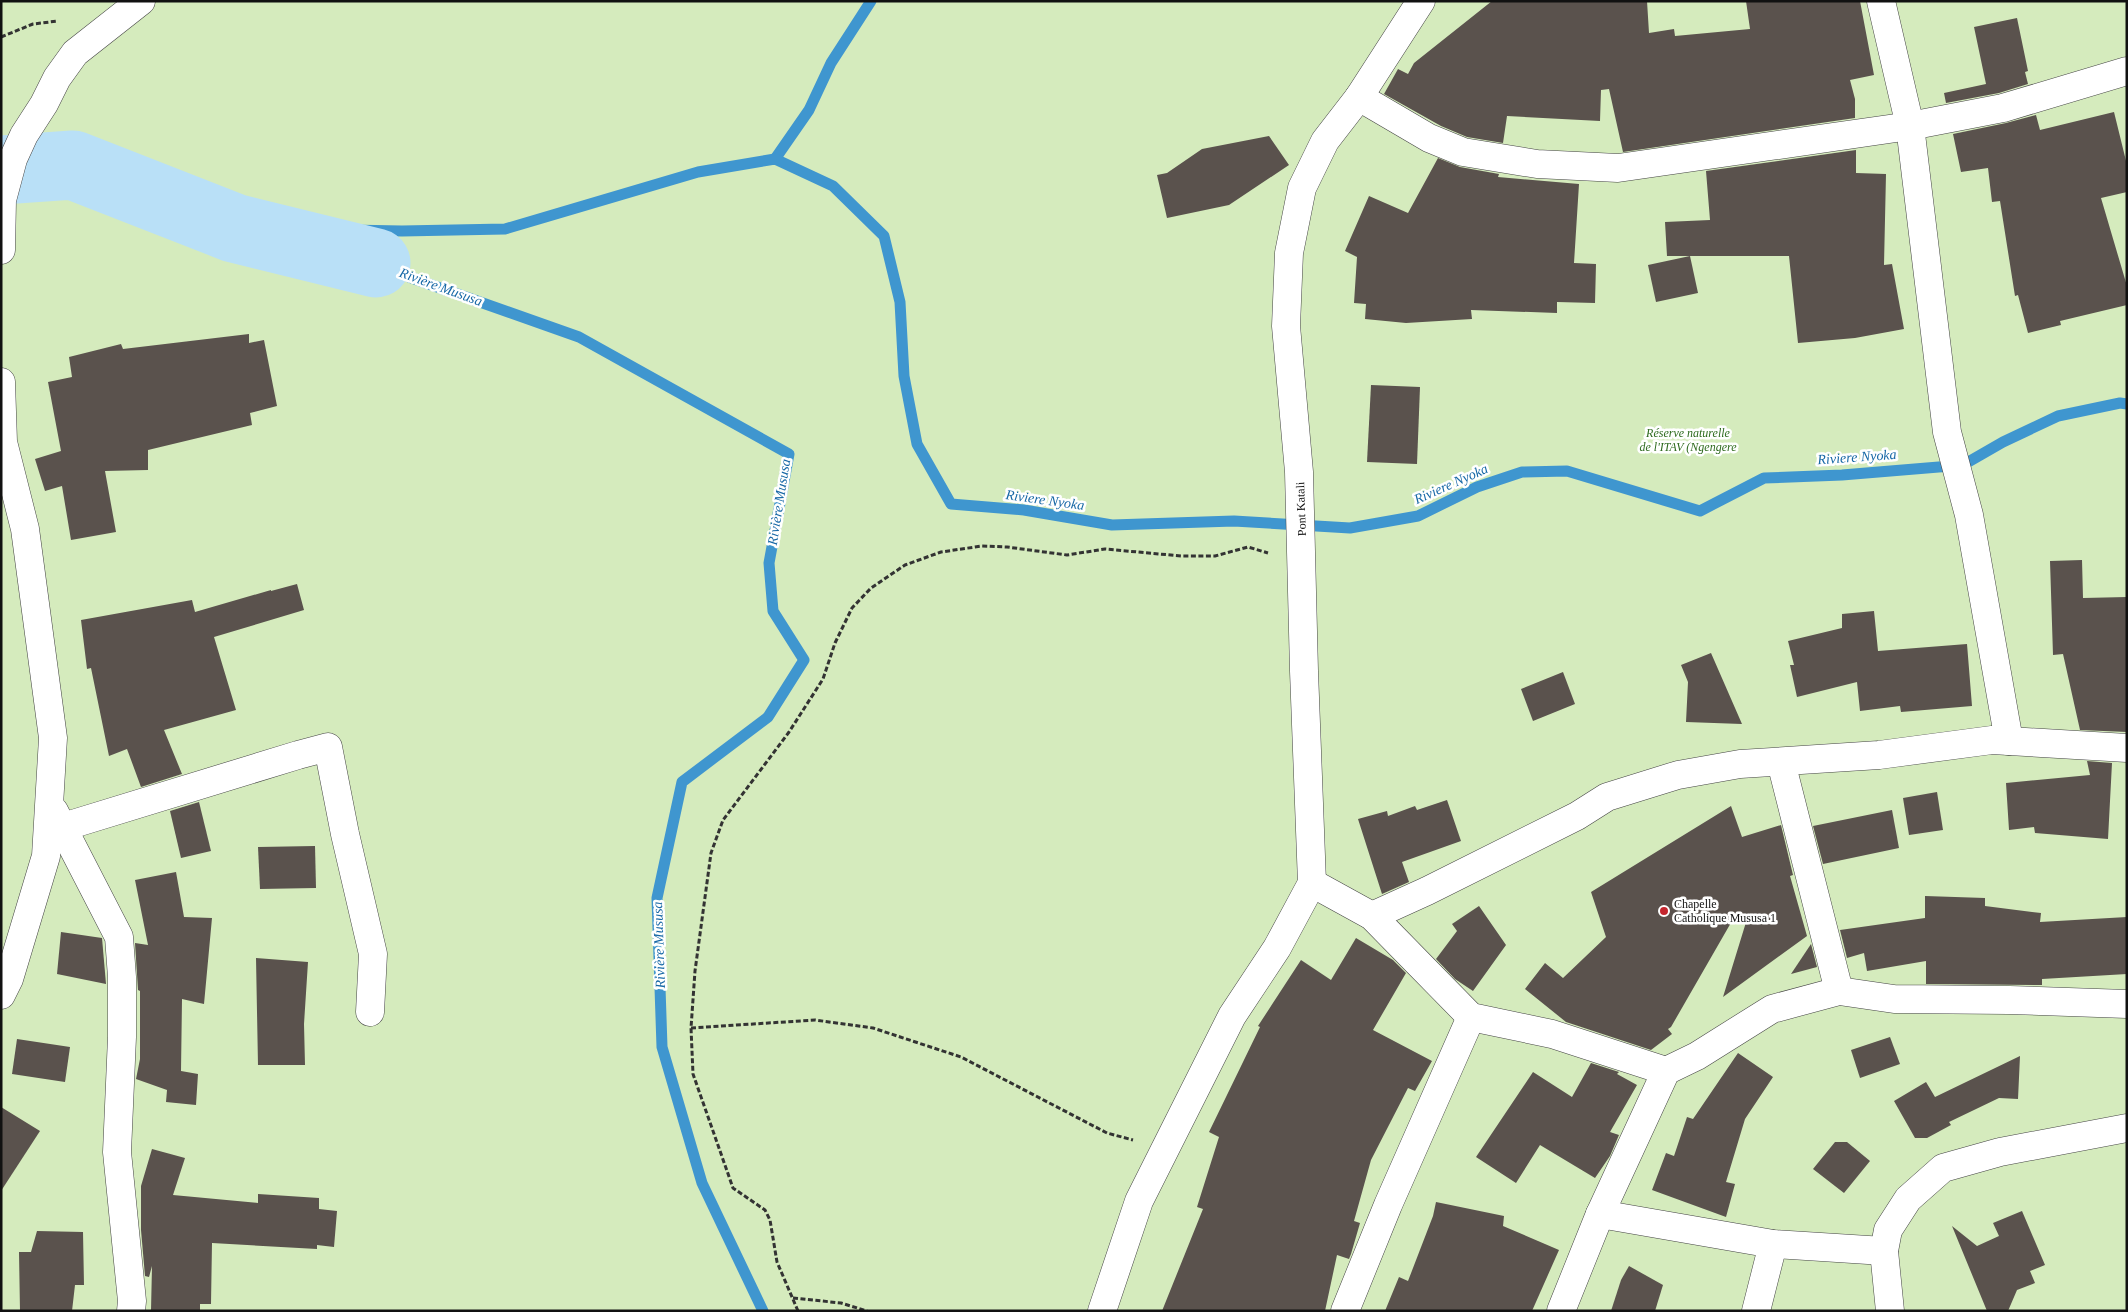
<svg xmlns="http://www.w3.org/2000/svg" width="2128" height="1312" font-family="'Times New Roman',serif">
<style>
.green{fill:#d5ebbd}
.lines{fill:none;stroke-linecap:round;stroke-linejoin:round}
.stream{stroke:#3f96cf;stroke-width:11}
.river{stroke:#b9e0f7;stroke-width:69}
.building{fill:#5a524d}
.minor-casing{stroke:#444;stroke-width:29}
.path{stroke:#333;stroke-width:3;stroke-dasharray:5 2.5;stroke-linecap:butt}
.minor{stroke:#fff;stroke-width:28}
.poi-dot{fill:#c4262e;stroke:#fff;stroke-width:2}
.labels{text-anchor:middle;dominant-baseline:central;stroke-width:5;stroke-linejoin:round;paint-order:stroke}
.park-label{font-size:12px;font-style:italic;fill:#2f6b1f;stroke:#fff}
.street-label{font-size:12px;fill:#111;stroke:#fff}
.poi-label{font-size:12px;fill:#111;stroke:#fff;text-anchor:start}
.water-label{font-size:14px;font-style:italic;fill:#1768a6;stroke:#fff}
</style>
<rect width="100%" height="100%" fill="#fffdf5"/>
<rect class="green" x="1" y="1" width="2126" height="1310"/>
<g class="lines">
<g class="stream">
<path d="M 775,159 L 809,110 L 831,63 L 871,1"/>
<path d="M 234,228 L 402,231 L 505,229 L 698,172 L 775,159 L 833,186 L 884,236 L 900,302 L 904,376 L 917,444 L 951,504 L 1024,510 L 1112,525 L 1234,521 L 1350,528 L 1418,516 L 1477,487 L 1522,472 L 1567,471 L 1700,511 L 1764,478 L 1842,475 L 1963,465 L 2003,442 L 2058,416 L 2120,403 L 2127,404"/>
<path d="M 376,263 L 409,277 L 579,337 L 789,454 L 769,563 L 773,611 L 804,660 L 768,717 L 682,782 L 657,898 L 662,1047 L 702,1183 L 763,1311"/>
</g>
<path class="river" d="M 1,170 L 73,165 L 234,228 L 376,263"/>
</g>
<g class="building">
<path d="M 1492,1 L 1647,1 L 1649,33 L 1674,29 L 1675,36 L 1750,29 L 1746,1 L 1860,1 L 1874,75 L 1850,80 L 1855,99 L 1855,118 L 1623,152 L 1609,89 L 1601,90 L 1600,121 L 1507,116 L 1503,143 L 1467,137 L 1441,126 L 1384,94 L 1398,69 L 1408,74 L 1414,63 Z"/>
<path d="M 2017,18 L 2028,71 L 2025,72 L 2028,84 L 1999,93 L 1946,103 L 1944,93 L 1986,84 L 1974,27 Z"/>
<path d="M 2114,112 L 2127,165 L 2127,192 L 2101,198 L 2127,286 L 2127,305 L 2060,321 L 2061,325 L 2028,333 L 2018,295 L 2015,296 L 2000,201 L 1992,202 L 1988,168 L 1961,172 L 1953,134 L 2006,123 L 2036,115 L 2040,130 Z"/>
<path d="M 1269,136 L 1289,165 L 1229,205 L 1167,218 L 1157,175 L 1167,173 L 1202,149 Z"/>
<path d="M 1856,150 L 1856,173 L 1886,174 L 1884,265 L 1892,264 L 1904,329 L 1855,338 L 1798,343 L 1789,256 L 1667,256 L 1665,222 L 1710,220 L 1706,171 Z"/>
<path d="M 1438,158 L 1460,167 L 1499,174 L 1498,177 L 1579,184 L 1574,263 L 1596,264 L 1595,303 L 1557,302 L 1557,313 L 1471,310 L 1472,319 L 1406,323 L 1365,319 L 1366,304 L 1354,303 L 1357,257 L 1345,251 L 1369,196 L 1408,213 Z"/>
<path d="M 1690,256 L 1698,293 L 1656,302 L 1648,265 Z"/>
<path d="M 249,334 L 249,343 L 264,340 L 277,406 L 250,413 L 252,425 L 148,450 L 148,470 L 105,471 L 116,532 L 71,540 L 62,486 L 45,491 L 35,459 L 61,451 L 48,382 L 72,377 L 69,357 L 121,344 L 123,349 Z"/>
<path d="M 1371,385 L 1420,387 L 1417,464 L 1367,462 Z"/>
<path d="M 2082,560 L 2083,598 L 2127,597 L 2127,732 L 2080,730 L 2063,654 L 2053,655 L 2050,561 Z"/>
<path d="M 297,584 L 304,610 L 214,637 L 236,710 L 164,730 L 182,774 L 141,787 L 127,749 L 109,756 L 91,668 L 87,669 L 81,620 L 192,600 L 195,612 L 271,590 L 271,591 Z"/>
<path d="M 1874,611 L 1878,651 L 1967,644 L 1972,706 L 1901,712 L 1900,706 L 1860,711 L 1857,682 L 1797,697 L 1790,665 L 1794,665 L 1788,641 L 1842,628 L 1842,614 Z"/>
<path d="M 1711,653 L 1742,724 L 1686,722 L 1688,682 L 1681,665 Z"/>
<path d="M 1563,672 L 1575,704 L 1533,721 L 1521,689 Z"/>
<path d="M 2087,761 L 2112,763 L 2108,839 L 2035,833 L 2034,827 L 2009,830 L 2006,783 L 2090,775 Z"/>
<path d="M 1937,792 L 1943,830 L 1909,835 L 1903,798 Z"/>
<path d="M 1447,800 L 1461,841 L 1402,862 L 1409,882 L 1382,894 L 1358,819 L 1387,811 L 1388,816 L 1415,806 L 1417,810 Z"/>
<path d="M 199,802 L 211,851 L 181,858 L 170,811 Z"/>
<path d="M 1731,806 L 1742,837 L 1781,825 L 1793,875 L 1790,876 L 1807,936 L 1723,997 L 1747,919 L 1736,914 L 1671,1027 L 1668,1029 L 1672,1034 L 1651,1050 L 1566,1022 L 1525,989 L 1545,963 L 1563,978 L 1606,937 L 1591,892 Z"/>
<path d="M 1892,810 L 1899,848 L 1823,864 L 1813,826 Z"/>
<path d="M 315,846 L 316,888 L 260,889 L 258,847 Z"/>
<path d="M 176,872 L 184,917 L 212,918 L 204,1004 L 182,999 L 181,1071 L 198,1074 L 196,1105 L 166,1102 L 167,1090 L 136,1079 L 140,1059 L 140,991 L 138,990 L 135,943 L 148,945 L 135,880 Z"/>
<path d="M 1925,896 L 1985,898 L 1985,906 L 2041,913 L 2040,922 L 2127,917 L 2127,974 L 2042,979 L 2042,985 L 1926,984 L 1926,961 L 1867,971 L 1864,953 L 1847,958 L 1840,930 L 1925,918 Z"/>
<path d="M 1479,906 L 1506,945 L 1473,991 L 1455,979 L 1436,959 L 1457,931 L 1452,924 Z"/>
<path d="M 61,932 L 102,938 L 106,984 L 57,974 Z"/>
<path d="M 1356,938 L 1393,960 L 1406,973 L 1373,1030 L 1432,1061 L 1415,1091 L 1408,1088 L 1371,1160 L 1354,1221 L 1360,1223 L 1351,1254 L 1349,1259 L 1337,1255 L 1325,1311 L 1162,1311 L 1203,1209 L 1197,1207 L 1219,1137 L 1209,1132 L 1260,1027 L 1258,1026 L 1301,960 L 1331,980 Z"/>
<path d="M 1811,944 L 1817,967 L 1791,974 Z"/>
<path d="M 256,958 L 308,962 L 304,1024 L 305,1065 L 258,1065 Z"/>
<path d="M 1890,1037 L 1900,1064 L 1860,1078 L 1851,1050 Z"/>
<path d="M 17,1039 L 70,1047 L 65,1082 L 12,1074 Z"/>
<path d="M 1738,1053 L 1773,1077 L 1745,1119 L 1726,1182 L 1735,1184 L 1726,1217 L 1652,1190 L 1666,1153 L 1674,1156 L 1687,1117 L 1693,1119 Z"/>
<path d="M 2020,1056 L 2018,1099 L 1999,1098 L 1949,1122 L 1951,1125 L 1927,1138 L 1915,1138 L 1894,1101 L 1926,1082 L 1935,1097 Z"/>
<path d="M 1591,1063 L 1619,1072 L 1617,1074 L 1637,1085 L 1610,1132 L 1619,1135 L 1610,1156 L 1595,1178 L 1540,1145 L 1516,1183 L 1476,1157 L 1533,1072 L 1572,1097 Z"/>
<path d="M 1,1107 L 40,1131 L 1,1191 Z"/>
<path d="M 1835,1142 L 1847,1142 L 1870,1161 L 1844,1193 L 1813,1169 Z"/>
<path d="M 152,1149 L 185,1158 L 173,1195 L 258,1203 L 258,1194 L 319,1198 L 319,1209 L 337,1211 L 334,1247 L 317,1245 L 317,1249 L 212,1243 L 211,1304 L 200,1304 L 200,1311 L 151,1311 L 152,1266 L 149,1277 L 145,1276 L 141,1230 L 141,1186 Z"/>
<path d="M 1436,1202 L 1504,1216 L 1503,1226 L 1559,1250 L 1532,1311 L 1385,1311 L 1399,1277 L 1408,1281 L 1433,1216 Z"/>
<path d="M 2022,1211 L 2045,1265 L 2030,1271 L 2035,1283 L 2017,1290 L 2008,1311 L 1987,1311 L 1952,1226 L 1977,1246 L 1999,1236 L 1993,1223 Z"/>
<path d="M 37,1231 L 83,1232 L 84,1285 L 75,1285 L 72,1311 L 20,1311 L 19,1252 L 31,1252 Z"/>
<path d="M 1629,1266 L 1663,1285 L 1655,1311 L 1611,1311 L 1621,1280 Z"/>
</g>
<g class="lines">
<g class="minor-casing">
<g id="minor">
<path d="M 1881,1 L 1910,126 L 1947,432 L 1969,515 L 2009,741"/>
<path d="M 1359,97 L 1429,138 L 1463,152 L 1537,164 L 1618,168 L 1910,126 L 2003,108 L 2127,71"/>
<path d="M 1,250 L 2,200 L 13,159 L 24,135 L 44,104 L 57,78 L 75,53 L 141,1"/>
<path d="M 1,382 L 3,442 L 25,529 L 53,738 L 46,856 L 9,979 L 1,995"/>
<path d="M 1781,762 L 1839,991"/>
<path d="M 54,811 L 119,937 L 122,977 L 122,1037 L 117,1152 L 132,1301 L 131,1311"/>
<path d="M 63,827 L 298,755 L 328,747 L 345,834 L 373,954 L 370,1012"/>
<path d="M 1312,883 L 1372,916 L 1471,1017 L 1552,1034 L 1666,1071"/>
<path d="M 1372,916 L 1427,891 L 1577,816 L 1607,797 L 1678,775 L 1740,764 L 1879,755 L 1992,740 L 2127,748"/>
<path d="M 1600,1214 L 1773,1244 L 1884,1251"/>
<path d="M 1102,1311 L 1139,1201 L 1232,1016 L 1277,948 L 1312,883 L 1304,671 L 1299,472 L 1286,326 L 1289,253 L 1302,188 L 1325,141 L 1359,97 L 1421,1"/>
<path d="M 1345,1311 L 1388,1205 L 1471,1017"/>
<path d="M 1561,1311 L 1600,1214 L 1666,1071 L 1697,1056 L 1772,1009 L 1839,991 L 1894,999 L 2009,1000 L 2127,1004"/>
<path d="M 1756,1311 L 1773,1244"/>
<path d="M 1890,1311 L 1884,1251 L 1888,1230 L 1908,1199 L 1943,1168 L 2000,1152 L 2127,1128"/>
</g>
</g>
<g class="path">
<path d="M 1,37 L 33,24 L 58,21"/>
<path d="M 691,1028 L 815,1020 L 873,1028 L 961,1057 L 1107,1133 L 1133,1140"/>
<path d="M 793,1298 L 841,1303 L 867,1311"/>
<path d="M 798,1311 L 777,1262 L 770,1220 L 765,1210 L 733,1188 L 693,1074 L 691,1028 L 695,971 L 711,853 L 723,820 L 789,732 L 823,679 L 835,643 L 852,608 L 871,588 L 905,565 L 941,552 L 982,546 L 1007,547 L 1067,555 L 1105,549 L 1181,556 L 1215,556 L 1248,547 L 1268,553"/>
</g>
<use href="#minor" class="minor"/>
</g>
<circle class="poi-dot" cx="1664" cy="911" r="5"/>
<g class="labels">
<g class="park-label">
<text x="1688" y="433">Réserve naturelle<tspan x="1688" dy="14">de l'ITAV (Ngengere</tspan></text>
</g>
<g class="street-label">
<text transform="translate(1301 509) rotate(-92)">Pont Katali</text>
</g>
<g class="poi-label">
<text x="1674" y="904">Chapelle<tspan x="1674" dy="14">Catholique Mususa 1</tspan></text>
</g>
<g class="water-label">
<text transform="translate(441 287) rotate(20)">Rivière Mususa</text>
<text transform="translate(1857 457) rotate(-4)">Riviere Nyoka</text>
<text transform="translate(1451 484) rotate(-24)">Riviere Nyoka</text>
<text transform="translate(1045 500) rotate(8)">Riviere Nyoka</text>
<text transform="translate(779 502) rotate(-81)">Rivière Mususa</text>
<text transform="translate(659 945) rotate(-92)">Rivière Mususa</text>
</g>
</g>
<rect width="2128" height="1312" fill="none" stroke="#111111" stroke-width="5"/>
</svg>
